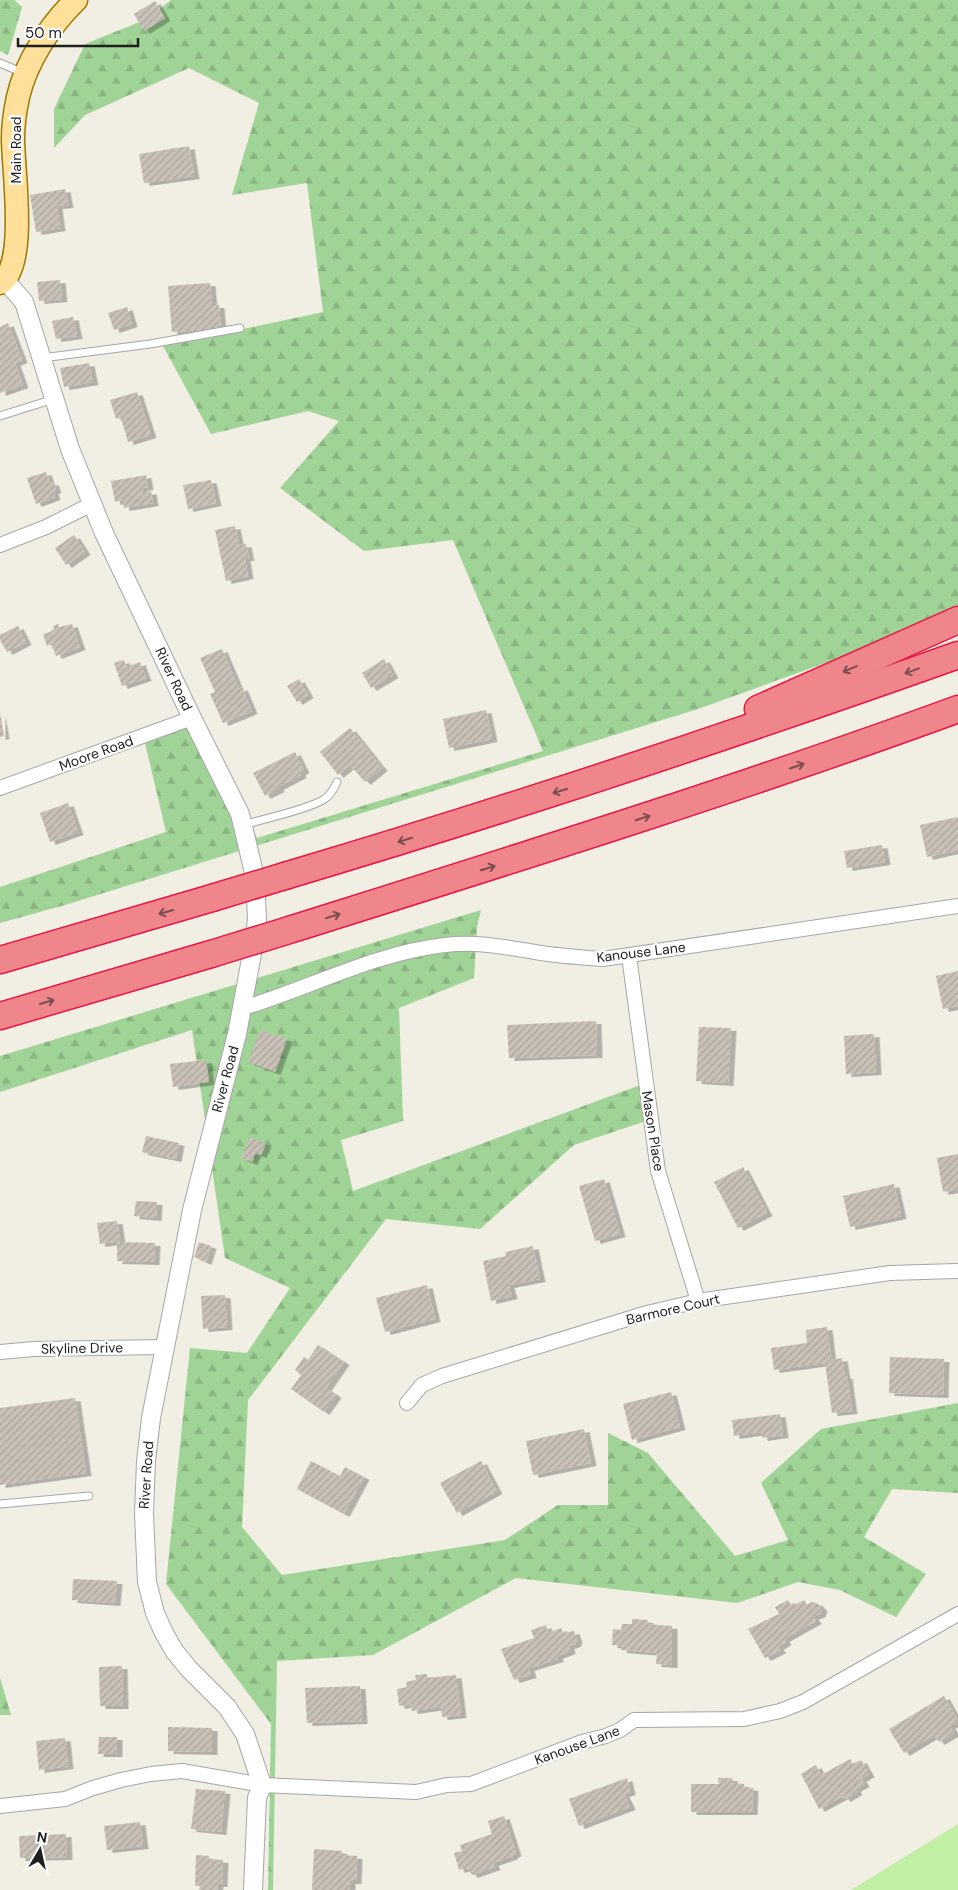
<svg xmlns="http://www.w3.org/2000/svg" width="958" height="1890" font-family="'DM Sans',sans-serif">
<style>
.grass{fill:#c1efa6}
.forest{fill:url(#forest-firs)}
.building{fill:url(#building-hatch);filter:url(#shadow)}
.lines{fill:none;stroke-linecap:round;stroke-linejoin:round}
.service-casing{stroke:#a6a6a6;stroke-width:9}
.minor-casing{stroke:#a6a6a6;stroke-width:16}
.tertiary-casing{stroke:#a6a6a6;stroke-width:20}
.primary-casing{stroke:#9a7a00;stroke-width:25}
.motorway-casing{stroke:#e91744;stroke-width:29}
.service{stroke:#fff;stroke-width:7}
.minor{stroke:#fff;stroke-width:14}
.tertiary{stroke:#fff;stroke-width:18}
.primary{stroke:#ffe09b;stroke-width:22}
.motorway{stroke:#ee868c;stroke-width:26}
.motorway-bridge-casing{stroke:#e91744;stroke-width:29;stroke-linecap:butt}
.motorway-bridge{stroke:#ee868c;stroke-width:26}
.oneway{stroke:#7c4d50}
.labels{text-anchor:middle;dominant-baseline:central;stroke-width:4.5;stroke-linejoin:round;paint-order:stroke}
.street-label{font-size:14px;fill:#1f1f1f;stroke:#fff}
</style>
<defs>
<pattern id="forest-firs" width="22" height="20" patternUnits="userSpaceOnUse" patternTransform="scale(1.25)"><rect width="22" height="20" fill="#a0d396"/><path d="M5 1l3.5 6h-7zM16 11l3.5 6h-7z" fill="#89b581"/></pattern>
<pattern id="building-hatch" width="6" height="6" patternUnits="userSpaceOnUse" patternTransform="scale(1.25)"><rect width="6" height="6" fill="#c9c1b7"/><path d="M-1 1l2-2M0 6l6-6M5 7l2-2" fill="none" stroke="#aca59d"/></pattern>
<filter id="shadow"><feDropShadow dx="5.5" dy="3" stdDeviation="0" flood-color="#0004"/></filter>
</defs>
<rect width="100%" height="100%" fill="#f1eee4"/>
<path class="grass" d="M 958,1824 L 958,1890 L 851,1890 Z"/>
<g class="forest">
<path d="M 0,0 L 14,0 L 22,7 L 8,55 L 0,51 Z"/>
<path d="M 171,0 L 958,0 L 958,610 L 828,662 L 698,709 L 65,905 L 0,923 L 0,887 L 166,832 L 145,743 L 200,719 L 257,838 L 543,751 L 453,540 L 364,551 L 280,488 L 339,421 L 308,411 L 211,434 L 163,346 L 323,312 L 307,183 L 232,195 L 259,103 L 189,68 L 85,115 L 54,148 L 54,109 L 85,44 L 147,19 Z"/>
<path d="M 481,910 L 477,927 L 474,978 L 399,1008 L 403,1121 L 341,1140 L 353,1191 L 646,1083 L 655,1118 L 574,1145 L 480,1229 L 386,1219 L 248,1400 L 242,1527 L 282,1575 L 505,1540 L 558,1505 L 608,1505 L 608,1433 L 648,1453 L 735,1556 L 788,1540 L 761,1483 L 821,1429 L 958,1403 L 958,1493 L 892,1489 L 864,1537 L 926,1574 L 896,1617 L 840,1590 L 798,1582 L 737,1603 L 516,1578 L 373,1655 L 277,1661 L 273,1890 L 268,1890 L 271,1724 L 166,1584 L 190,1348 L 247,1353 L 290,1288 L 225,1258 L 192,1030 L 0,1092 L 0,1056 Z"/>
<path d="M 0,1678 L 11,1715 L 0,1715 Z"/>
</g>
<g class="building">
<path d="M 155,1 L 165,18 L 144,31 L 134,14 Z"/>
<path d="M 189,146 L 194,176 L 144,183 L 139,154 Z"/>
<path d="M 65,189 L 68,205 L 57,206 L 60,228 L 36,232 L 30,195 Z"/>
<path d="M 60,280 L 62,299 L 39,301 L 37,282 Z"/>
<path d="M 210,283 L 212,305 L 219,305 L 221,329 L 172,332 L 168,286 Z"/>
<path d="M 127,307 L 132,324 L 114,330 L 108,313 Z"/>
<path d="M 73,317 L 77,336 L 56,339 L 52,321 Z"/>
<path d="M 8,323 L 22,360 L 15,363 L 23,385 L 0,393 L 0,327 Z"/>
<path d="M 89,363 L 93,382 L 64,387 L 60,368 Z"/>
<path d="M 137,392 L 151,435 L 128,442 L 121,418 L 116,419 L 110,400 Z"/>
<path d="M 46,472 L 50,483 L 53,482 L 56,490 L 53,491 L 55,497 L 36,504 L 27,478 Z"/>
<path d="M 146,475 L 148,487 L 142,488 L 143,493 L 151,491 L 153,503 L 124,508 L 123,500 L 115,502 L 111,481 Z"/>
<path d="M 211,480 L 216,503 L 188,509 L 183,485 Z"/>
<path d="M 235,526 L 239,545 L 246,544 L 249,558 L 245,558 L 248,576 L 226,581 L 215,530 Z"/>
<path d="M 74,535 L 85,552 L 66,565 L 55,548 Z"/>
<path d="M 58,624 L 59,627 L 72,624 L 80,647 L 56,656 L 52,644 L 47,646 L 43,634 L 50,632 L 54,629 L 53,626 Z"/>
<path d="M 18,626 L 26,642 L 7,652 L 0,640 L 0,635 Z"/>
<path d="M 222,649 L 239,689 L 242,687 L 252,711 L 223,723 L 210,694 L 215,692 L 200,658 Z"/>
<path d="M 384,659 L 393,675 L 371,688 L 362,673 Z"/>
<path d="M 124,660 L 126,667 L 140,662 L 146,678 L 122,686 L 114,663 Z"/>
<path d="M 299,679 L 308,695 L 297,702 L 287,686 Z"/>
<path d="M 486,710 L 492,739 L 449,748 L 443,719 Z"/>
<path d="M 0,713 L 4,736 L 0,737 Z"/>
<path d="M 350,728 L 382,768 L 365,782 L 350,765 L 338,775 L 320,752 Z"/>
<path d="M 295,752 L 304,770 L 300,772 L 301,775 L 278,787 L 279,789 L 265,796 L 253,773 Z"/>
<path d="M 68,803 L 78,832 L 50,842 L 40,813 Z"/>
<path d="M 958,817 L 958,850 L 927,857 L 920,825 Z"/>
<path d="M 882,845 L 885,862 L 847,868 L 844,851 Z"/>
<path d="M 958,971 L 958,1006 L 943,1009 L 936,976 Z"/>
<path d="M 596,1021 L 597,1055 L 509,1058 L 507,1025 Z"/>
<path d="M 699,1027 L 731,1028 L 728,1083 L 696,1081 Z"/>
<path d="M 260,1030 L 287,1039 L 275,1072 L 248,1062 Z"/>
<path d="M 874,1034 L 876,1072 L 846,1074 L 844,1036 Z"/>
<path d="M 206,1060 L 209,1082 L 173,1087 L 170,1064 Z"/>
<path d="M 146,1136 L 179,1143 L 176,1159 L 142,1152 Z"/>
<path d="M 250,1137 L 266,1144 L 261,1155 L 256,1153 L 252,1162 L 241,1158 Z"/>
<path d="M 958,1154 L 958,1189 L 943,1192 L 937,1158 Z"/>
<path d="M 743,1167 L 767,1213 L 738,1228 L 714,1182 Z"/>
<path d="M 604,1179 L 620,1234 L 595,1241 L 579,1186 Z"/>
<path d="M 894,1184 L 901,1216 L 850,1227 L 843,1196 Z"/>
<path d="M 136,1201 L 157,1202 L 156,1218 L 134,1216 Z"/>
<path d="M 117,1221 L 120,1241 L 100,1244 L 97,1223 Z"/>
<path d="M 117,1242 L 155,1243 L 154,1262 L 117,1261 Z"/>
<path d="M 199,1242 L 211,1246 L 206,1262 L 194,1257 Z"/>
<path d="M 533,1246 L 540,1279 L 509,1285 L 512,1296 L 491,1301 L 483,1261 L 506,1256 L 505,1252 Z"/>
<path d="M 427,1285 L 435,1319 L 385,1332 L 376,1298 Z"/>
<path d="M 225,1295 L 227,1327 L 203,1329 L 201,1296 Z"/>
<path d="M 827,1327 L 831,1360 L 842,1358 L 845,1376 L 847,1376 L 852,1411 L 832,1413 L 825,1363 L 774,1370 L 771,1348 L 807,1343 L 806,1330 Z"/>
<path d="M 318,1345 L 344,1362 L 326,1388 L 336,1395 L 324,1412 L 291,1389 L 301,1375 L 295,1370 L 304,1357 L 308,1360 Z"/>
<path d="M 890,1357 L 944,1359 L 943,1395 L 889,1393 Z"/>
<path d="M 671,1392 L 680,1427 L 632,1440 L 623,1404 Z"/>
<path d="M 75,1398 L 86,1473 L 0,1485 L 0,1408 Z"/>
<path d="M 780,1414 L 783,1435 L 762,1438 L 761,1432 L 734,1436 L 732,1420 Z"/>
<path d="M 584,1429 L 591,1463 L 533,1475 L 526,1441 Z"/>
<path d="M 311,1461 L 340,1476 L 345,1467 L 364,1477 L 344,1514 L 297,1489 Z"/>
<path d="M 481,1461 L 497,1491 L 457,1513 L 440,1483 Z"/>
<path d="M 73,1579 L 117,1581 L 115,1603 L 72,1600 Z"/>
<path d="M 788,1600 L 792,1606 L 804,1600 L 807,1605 L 812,1602 L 817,1603 L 822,1609 L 820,1614 L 813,1617 L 816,1621 L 784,1639 L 786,1642 L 778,1647 L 781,1650 L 765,1658 L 748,1629 L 779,1614 L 775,1607 Z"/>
<path d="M 632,1619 L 648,1620 L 647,1624 L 672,1626 L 672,1665 L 656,1664 L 657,1653 L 621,1650 L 622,1646 L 612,1645 L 613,1629 L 621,1630 L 622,1624 L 632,1624 Z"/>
<path d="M 546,1625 L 548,1633 L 561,1628 L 563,1633 L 574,1631 L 577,1640 L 575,1644 L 569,1646 L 570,1651 L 557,1656 L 558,1659 L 529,1668 L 531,1675 L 514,1680 L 501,1649 L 534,1638 L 531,1630 Z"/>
<path d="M 122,1666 L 123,1706 L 100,1706 L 99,1667 Z"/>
<path d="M 427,1674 L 427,1678 L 456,1675 L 461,1715 L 442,1717 L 441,1707 L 412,1711 L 411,1704 L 399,1706 L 397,1689 L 407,1687 L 406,1682 L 416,1680 L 415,1675 Z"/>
<path d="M 360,1686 L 362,1721 L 307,1723 L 305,1688 Z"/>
<path d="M 944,1696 L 958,1721 L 950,1726 L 954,1733 L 939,1742 L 934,1735 L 904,1753 L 889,1729 Z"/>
<path d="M 168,1727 L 212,1728 L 212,1752 L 168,1751 Z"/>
<path d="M 99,1737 L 117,1737 L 117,1754 L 98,1754 Z"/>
<path d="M 65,1738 L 68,1766 L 39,1770 L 36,1741 Z"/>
<path d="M 850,1759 L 853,1764 L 861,1760 L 869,1774 L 861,1779 L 864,1784 L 855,1789 L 857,1792 L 845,1799 L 843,1796 L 819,1809 L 801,1774 L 816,1765 L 821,1775 Z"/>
<path d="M 627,1778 L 630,1792 L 624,1794 L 630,1807 L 579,1826 L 569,1799 Z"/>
<path d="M 718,1778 L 732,1778 L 733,1783 L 744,1784 L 744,1787 L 753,1788 L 752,1812 L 691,1812 L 691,1784 L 719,1784 Z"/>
<path d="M 196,1789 L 225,1791 L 221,1832 L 191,1829 Z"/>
<path d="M 504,1816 L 516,1853 L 512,1855 L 513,1856 L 493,1863 L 495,1867 L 472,1875 L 467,1868 L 459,1870 L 454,1853 L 462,1851 L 460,1845 L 492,1834 L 488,1821 Z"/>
<path d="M 140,1822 L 143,1846 L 107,1850 L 104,1826 Z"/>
<path d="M 66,1834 L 67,1857 L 20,1858 L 19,1836 Z"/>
<path d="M 314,1849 L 342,1851 L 342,1855 L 357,1856 L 356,1881 L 350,1881 L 350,1890 L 312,1890 Z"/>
<path d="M 196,1855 L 209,1856 L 209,1859 L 223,1860 L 222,1884 L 218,1884 L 217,1890 L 199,1890 L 200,1886 L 195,1886 Z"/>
</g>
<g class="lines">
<g class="service-casing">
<g id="service">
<path d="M 0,63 L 23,73"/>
<path d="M 42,358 L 150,344 L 240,328"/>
<path d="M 0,416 L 54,399"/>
<path d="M 243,825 C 266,818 303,811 323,800 C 330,796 334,789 337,782"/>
<path d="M 0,1504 L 89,1496"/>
</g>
</g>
<g class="minor-casing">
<g id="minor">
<path d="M 0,545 L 46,527 L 92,504"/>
<path d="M 0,788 L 192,718"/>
<path d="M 629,956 L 658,1171 L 698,1301"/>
<path d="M 243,1008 C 310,988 374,953 445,945 C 476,941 505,947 535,952 C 557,956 580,957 603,959 L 958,906"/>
<path d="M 0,1352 L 34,1349 L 165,1347"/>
<path d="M 407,1403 L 422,1385 L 442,1376 L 647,1313 L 698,1301 L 890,1273 L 956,1271"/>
<path d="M 0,1806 L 65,1799 L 93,1788 L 121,1780 L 151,1774 L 182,1771 L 262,1785 L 416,1792 L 447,1785 L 471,1784 L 582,1742 L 606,1736 L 620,1730 L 634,1720 L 744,1719 L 780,1711 L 803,1702 L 958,1614"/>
</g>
</g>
<g class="tertiary-casing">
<path id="tertiary" d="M 5,280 L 24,302 L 70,449 L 104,533 L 192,718 L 240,814 L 255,877 L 257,919 L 254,943 L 237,1034 L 192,1210 L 151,1418 L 146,1461 L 144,1514 L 147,1582 L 155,1613 L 164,1633 L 175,1652 L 189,1669 L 227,1707 L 245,1734 L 262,1785 L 257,1798 L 253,1890"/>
</g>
<g class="primary-casing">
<path id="primary" d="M 0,283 C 28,267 13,169 13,139 C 13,125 15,111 18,97 C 26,62 50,25 76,0"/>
</g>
<g class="motorway-casing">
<g id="motorway">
<path d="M 758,709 L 958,620"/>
<path d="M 288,875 C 513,808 736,734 958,655"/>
<path d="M 286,931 C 511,860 737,790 958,709"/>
<path d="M 0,960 L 212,898"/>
<path d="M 0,1016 L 211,954"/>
</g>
</g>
<use href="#service" class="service"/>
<use href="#minor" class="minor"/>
<use href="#tertiary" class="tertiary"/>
<use href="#primary" class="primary"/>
<use href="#motorway" class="motorway"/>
<g class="motorway-bridge-casing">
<g id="motorway-bridge">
<path d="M 212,898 L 288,875"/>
<path d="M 211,954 L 286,931"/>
</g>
</g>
<use href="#motorway-bridge" class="motorway-bridge"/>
</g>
<defs><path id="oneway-shaft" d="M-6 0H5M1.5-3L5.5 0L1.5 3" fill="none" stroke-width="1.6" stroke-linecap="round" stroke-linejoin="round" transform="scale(1.25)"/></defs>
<g class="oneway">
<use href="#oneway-shaft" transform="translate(850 669) rotate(157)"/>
<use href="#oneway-shaft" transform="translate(912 671) rotate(160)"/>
<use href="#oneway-shaft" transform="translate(797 766) rotate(-19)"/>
<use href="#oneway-shaft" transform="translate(560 791) rotate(162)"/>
<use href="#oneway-shaft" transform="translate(643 818) rotate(-18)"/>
<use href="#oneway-shaft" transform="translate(405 840) rotate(163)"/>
<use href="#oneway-shaft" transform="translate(488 868) rotate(-17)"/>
<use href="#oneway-shaft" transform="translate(166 912) rotate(164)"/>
<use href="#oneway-shaft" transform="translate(333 916) rotate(-17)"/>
<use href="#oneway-shaft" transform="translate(47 1002) rotate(-16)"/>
</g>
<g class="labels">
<g class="street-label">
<text transform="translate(16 150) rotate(-90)">Main Road</text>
<text transform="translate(174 679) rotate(65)">River Road</text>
<text transform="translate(96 753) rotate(-20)">Moore Road</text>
<text transform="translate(641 952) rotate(-7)">Kanouse Lane</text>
<text transform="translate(225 1079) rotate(-75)">River Road</text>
<text transform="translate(653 1131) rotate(81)">Mason Place</text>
<text transform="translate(673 1309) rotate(-13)">Barmore Court</text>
<text transform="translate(82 1348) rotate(-1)">Skyline Drive</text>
<text transform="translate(146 1475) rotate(-86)">River Road</text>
<text transform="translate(577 1745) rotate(-20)">Kanouse Lane</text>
</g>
</g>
<g transform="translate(40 1850) rotate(9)" stroke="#ffffff" stroke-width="4" paint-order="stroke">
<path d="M0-4L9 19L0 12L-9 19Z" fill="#1f1f1f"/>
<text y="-8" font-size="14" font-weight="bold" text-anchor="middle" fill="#1f1f1f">N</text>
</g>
<path d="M18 38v8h120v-8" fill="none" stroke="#1f1f1f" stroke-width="2.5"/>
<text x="25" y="38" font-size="15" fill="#1f1f1f" stroke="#ffffff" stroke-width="4" paint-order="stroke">50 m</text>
</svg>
